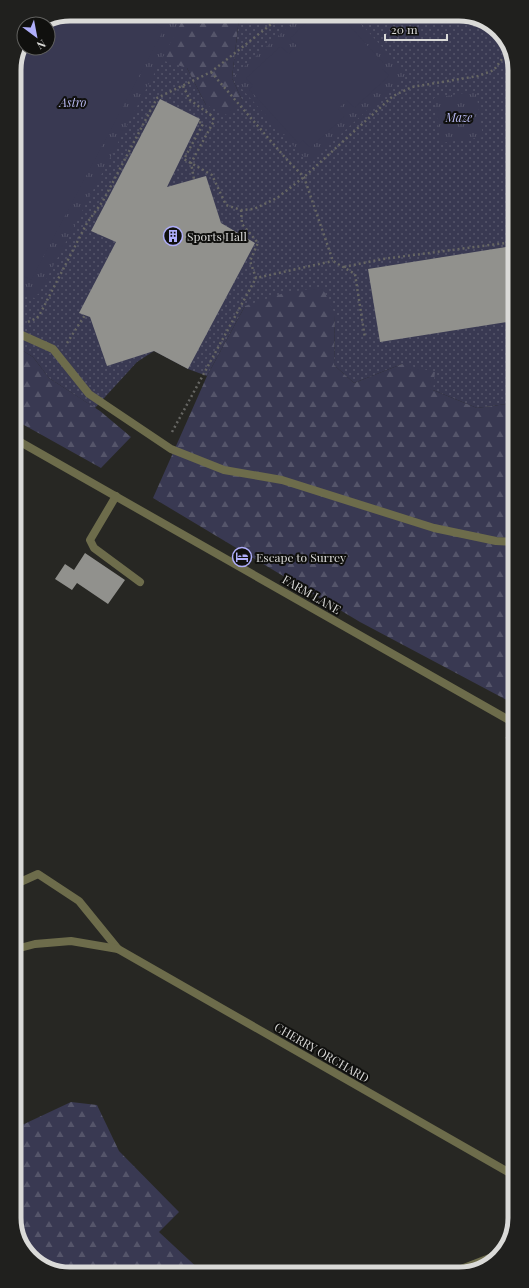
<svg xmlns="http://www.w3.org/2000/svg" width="529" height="1288" font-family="'Playfair Display',serif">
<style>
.grass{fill:url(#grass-dots)}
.forest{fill:url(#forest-firs)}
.park{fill:url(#park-tufts)}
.pitch{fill:#393952}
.building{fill:#91918d}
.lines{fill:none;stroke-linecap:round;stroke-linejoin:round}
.path{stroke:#666663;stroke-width:2.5;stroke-dasharray:2 3;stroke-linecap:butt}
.service{stroke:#6d6c4b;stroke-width:8}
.minor{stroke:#6d6c4b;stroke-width:8}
.tertiary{stroke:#6d6c4b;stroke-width:8}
.labels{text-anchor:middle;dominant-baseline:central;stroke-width:4;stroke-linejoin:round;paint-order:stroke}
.park-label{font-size:12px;font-style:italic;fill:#b9baf3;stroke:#10100e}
.poi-label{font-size:12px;fill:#dadad8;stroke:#10100e;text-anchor:start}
.street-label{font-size:12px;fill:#dadad8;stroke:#10100e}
.rim{fill:none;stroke:#dadad8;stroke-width:5}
</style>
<defs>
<pattern id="grass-dots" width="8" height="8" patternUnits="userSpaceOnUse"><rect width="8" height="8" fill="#393952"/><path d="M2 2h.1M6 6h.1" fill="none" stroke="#55556a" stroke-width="1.8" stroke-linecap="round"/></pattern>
<pattern id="forest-firs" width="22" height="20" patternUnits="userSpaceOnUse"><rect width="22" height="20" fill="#393952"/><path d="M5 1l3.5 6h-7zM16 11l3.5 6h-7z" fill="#55556a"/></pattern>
<pattern id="park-tufts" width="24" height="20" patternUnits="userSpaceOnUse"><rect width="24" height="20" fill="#393952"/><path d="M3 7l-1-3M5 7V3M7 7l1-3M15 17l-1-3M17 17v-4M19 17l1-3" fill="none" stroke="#55556a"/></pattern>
</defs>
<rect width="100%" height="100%" fill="#272723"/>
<path class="grass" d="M 70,14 L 206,14 L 200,25 L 184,17 L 187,68 L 206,105 L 242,100 L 232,78 L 239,18 L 241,14 L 463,14 L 493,26 L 512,52 L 513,403 L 477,408 L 433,390 L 402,364 L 354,383 L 334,365 L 335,314 L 245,306 L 207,376 L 188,369 L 154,351 L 137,362 L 95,408 L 49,378 L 33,357 L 15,346 L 15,294 L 16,290 L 15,289 L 14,66 L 24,44 L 24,48 L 48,48 L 48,24 L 45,24 Z"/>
<g class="forest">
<path d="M 206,14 L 241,14 L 239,18 L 232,78 L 242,100 L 229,116 L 206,105 L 187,68 L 161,60 L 184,17 L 200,25 Z"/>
<path d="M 322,287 L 335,314 L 334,365 L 354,383 L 402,364 L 435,372 L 433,390 L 477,408 L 513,403 L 514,704 L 360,622 L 153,498 L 207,376 L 245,306 L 284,293 Z"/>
<path d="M 15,346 L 33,357 L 49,378 L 100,411 L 131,437 L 101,468 L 15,420 Z"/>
<path d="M 71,1102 L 97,1105 L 119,1151 L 179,1212 L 159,1232 L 203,1273 L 66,1274 L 36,1262 L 17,1236 L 17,1144 L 22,1125 Z"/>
</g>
<g class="park">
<path d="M 70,14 L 206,14 L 200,25 L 184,17 L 36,299 L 15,289 L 14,66 L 24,44 L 24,48 L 48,48 L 48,24 L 45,24 Z"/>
<path d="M 302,14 L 352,14 L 407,74 L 309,163 L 232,78 Z"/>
<path d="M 476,91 L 483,137 L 441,143 L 434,98 Z"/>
</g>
<g class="pitch">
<path d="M 70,14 L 136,14 L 164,29 L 31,280 L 15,271 L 14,66 L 24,44 L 24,48 L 48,48 L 48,24 L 45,24 Z"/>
<path d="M 179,14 L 206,14 L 200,25 Z"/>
<path d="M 316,14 L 339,14 L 385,65 L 382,68 L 389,76 L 354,108 L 347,100 L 338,109 L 345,116 L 310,148 L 303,140 L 299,144 L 249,89 L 253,86 L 246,78 L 281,46 L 288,54 L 297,46 L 290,38 Z"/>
</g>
<g class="building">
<path d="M 160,99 L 200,119 L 167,187 L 206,176 L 221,223 L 255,243 L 188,369 L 154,351 L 107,366 L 90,317 L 79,313 L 116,242 L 91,231 Z"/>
<path d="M 506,247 L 513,288 L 513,321 L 380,342 L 368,269 Z"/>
<path d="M 85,553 L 125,580 L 108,604 L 77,583 L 72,590 L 55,579 L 65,564 L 74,570 Z"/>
</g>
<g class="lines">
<g class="path">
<path d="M 211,72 L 289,162 L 304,177 L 333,261 L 355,274 L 365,338"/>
<path d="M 183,86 L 190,100 L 212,116 L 214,121 L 191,163 L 194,179"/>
<path d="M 199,122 L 203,124 L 184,159 L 212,175 L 226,205 L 241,210 L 254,209 L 277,198 L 304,177 L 393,96 L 412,87 L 478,76 L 494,70 L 510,48"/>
<path d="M 241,210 L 242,224 L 258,243 L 250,261 L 256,278 L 333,261"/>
<path d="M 344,267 L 383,259 L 513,242"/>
<path d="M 28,322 L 37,318 L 40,314 L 87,223 L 103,201 L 157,98 L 211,72 L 284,14"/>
<path d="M 67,343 L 85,315"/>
<path d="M 172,432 L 256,278"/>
<path d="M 506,737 L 514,742"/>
</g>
<g class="service">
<path d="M 15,332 L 53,349 L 89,394 L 171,449 L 224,470 L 282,480 L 434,528 L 496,541 L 513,542"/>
<path d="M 116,496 L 90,540 L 94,548 L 140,582"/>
</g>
<g class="minor">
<path d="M 16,884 L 38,874 L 79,901 L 118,949"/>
<path d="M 16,949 L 35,944 L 71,941 L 118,949 L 515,1176"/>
<path d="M 456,1271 L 500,1254"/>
</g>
<path class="tertiary" d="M 15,439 L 514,723"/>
</g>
<defs>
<g id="building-ring" transform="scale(1)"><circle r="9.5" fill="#10100e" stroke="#afaefa" stroke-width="1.5"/><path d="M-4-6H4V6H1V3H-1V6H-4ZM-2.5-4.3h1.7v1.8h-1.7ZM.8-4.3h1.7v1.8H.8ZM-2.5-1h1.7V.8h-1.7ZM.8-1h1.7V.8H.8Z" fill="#afaefa"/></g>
<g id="hotel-ring" transform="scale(1)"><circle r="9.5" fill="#10100e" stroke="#afaefa" stroke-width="1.5"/><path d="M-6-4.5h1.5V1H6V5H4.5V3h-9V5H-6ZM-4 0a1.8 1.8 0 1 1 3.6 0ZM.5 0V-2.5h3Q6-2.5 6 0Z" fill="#afaefa"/></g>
</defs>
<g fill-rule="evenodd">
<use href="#building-ring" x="173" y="236"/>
<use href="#hotel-ring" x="242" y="557"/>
</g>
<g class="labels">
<g class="park-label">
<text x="73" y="102">Astro</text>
<text x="459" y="117">Maze</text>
</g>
<g class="poi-label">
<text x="187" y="236">Sports Hall</text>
<text x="256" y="557">Escape to Surrey</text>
</g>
<g class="street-label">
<text transform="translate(312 594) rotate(30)">FARM LANE</text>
<text transform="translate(322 1052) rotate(30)">CHERRY ORCHARD</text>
</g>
</g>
<path d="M0 0H529V1288H0ZM70 21H459A49 49 0 0 1 508 70V1218A49 49 0 0 1 459 1267H70A49 49 0 0 1 21 1218V70A49 49 0 0 1 70 21Z" fill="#20201e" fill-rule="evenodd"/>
<path class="rim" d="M70 21H459A49 49 0 0 1 508 70V1218A49 49 0 0 1 459 1267H70A49 49 0 0 1 21 1218V70A49 49 0 0 1 70 21Z"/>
<g transform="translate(36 36) rotate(148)"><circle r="19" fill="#10100e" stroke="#61615f"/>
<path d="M0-3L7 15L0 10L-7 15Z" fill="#afaefa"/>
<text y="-6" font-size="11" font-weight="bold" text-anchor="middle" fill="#dadad8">N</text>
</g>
<path d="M385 34v6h62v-6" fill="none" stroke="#dadad8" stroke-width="2"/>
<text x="391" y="34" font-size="12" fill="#dadad8" stroke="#10100e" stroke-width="3" paint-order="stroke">20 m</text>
</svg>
